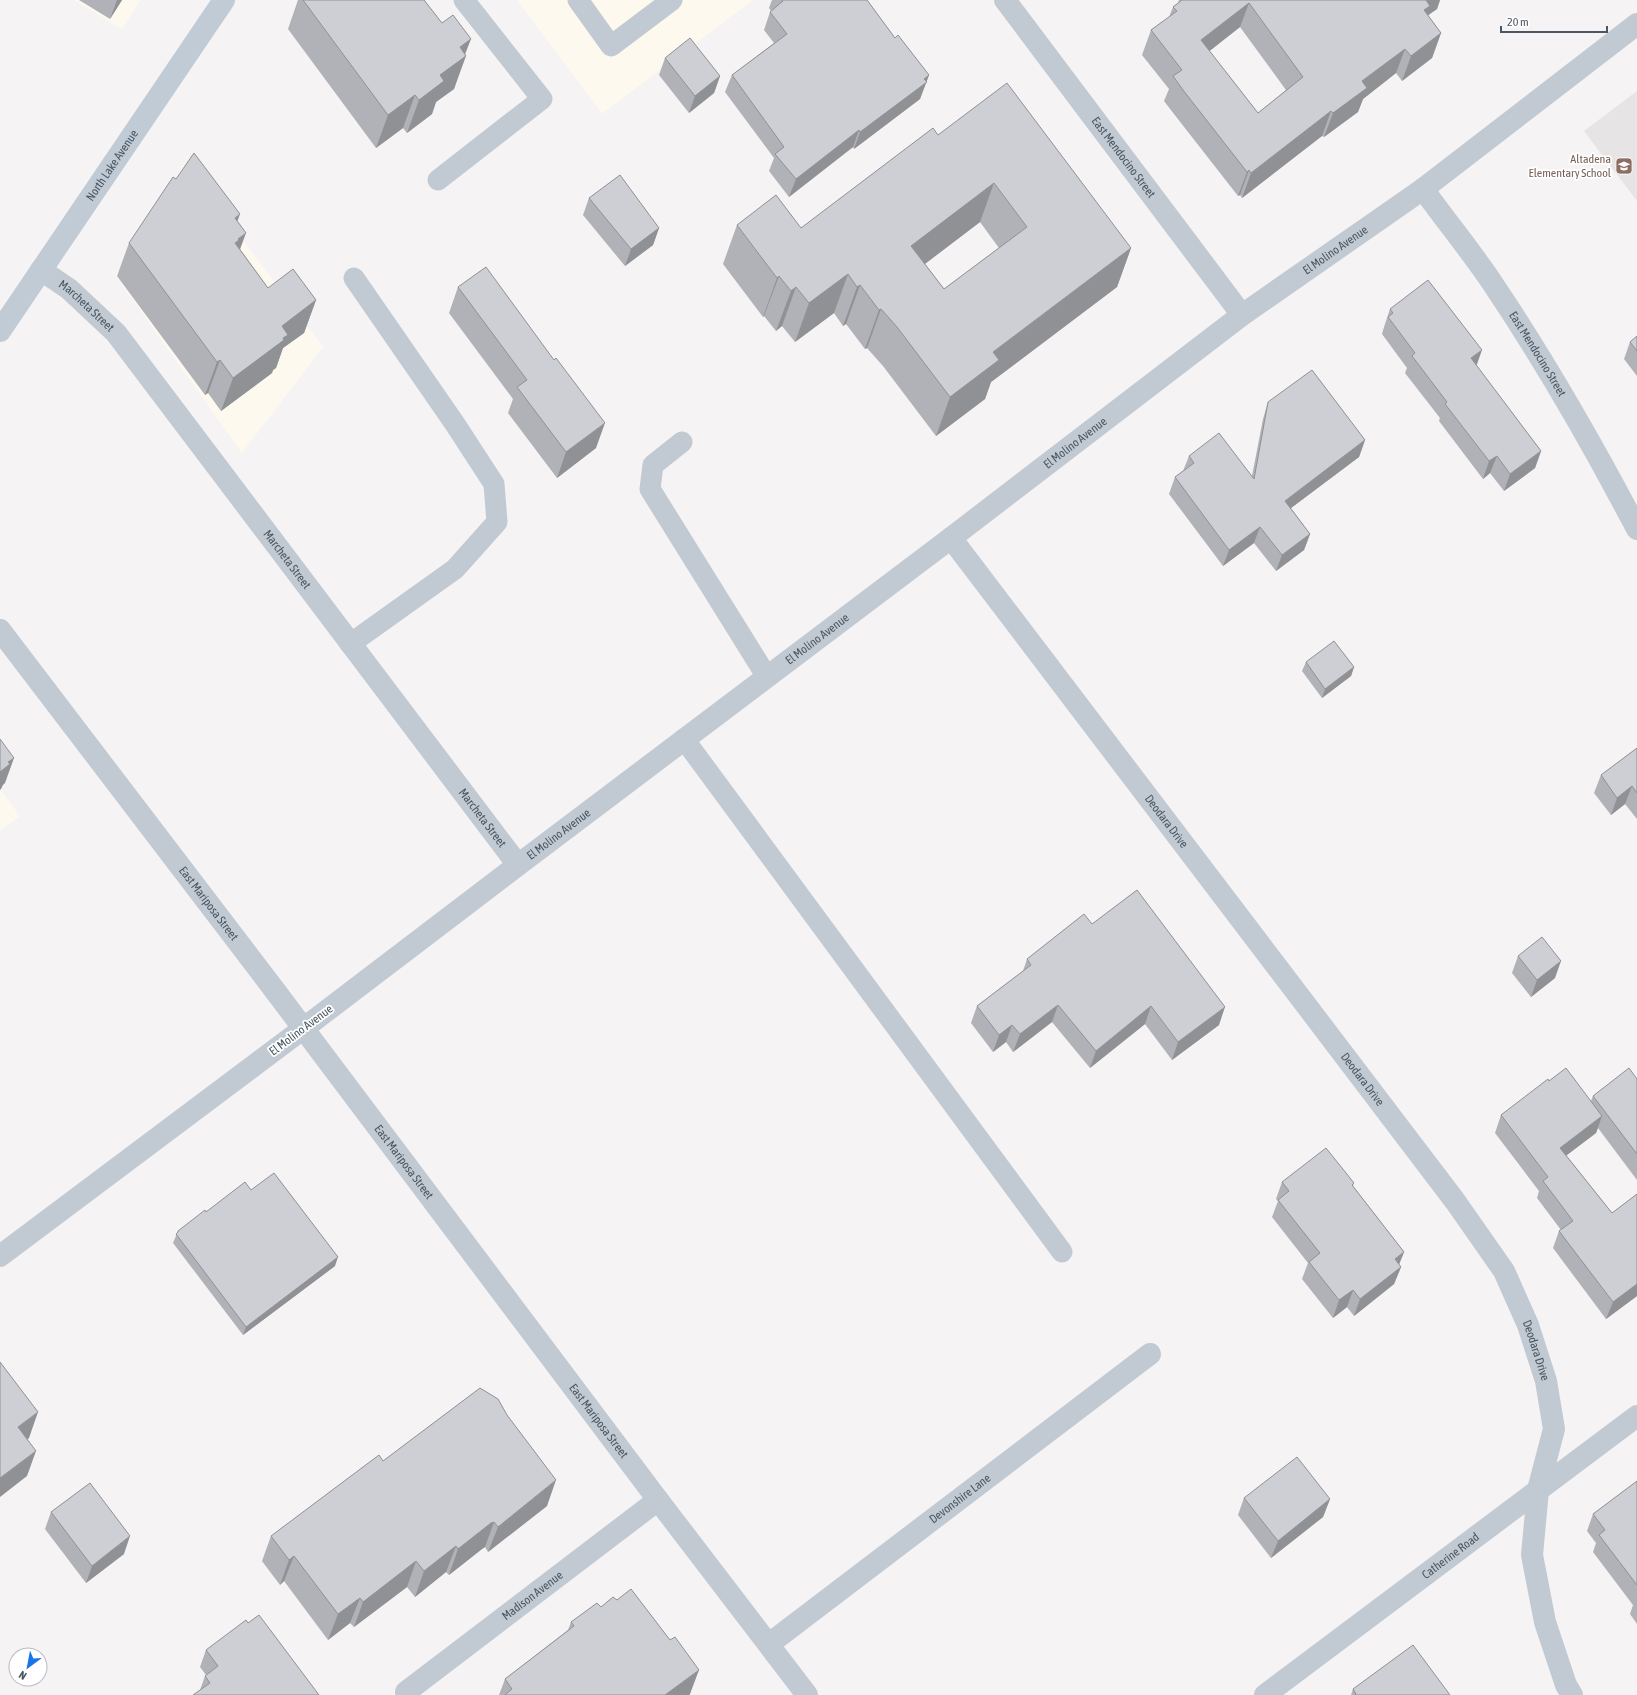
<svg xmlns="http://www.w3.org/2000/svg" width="1637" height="1695" font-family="'Asap Condensed',sans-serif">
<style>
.commercial{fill:#fdf9ef}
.education{fill:#e6e4e5}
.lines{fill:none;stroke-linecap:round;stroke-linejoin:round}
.service{stroke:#c1cad2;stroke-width:21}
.minor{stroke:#c1cad2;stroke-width:22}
.tertiary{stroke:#c1cad2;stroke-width:22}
.secondary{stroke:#c1cbd6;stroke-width:22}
.wall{fill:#b0b2b7;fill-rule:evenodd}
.shaded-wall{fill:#909195}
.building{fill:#cdcfd5;stroke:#909195;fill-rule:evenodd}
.labels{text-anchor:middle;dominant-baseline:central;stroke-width:3.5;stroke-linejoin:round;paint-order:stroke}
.street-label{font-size:12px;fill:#4a5661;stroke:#fff}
.education-label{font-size:12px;fill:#785e54;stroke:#fff;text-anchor:end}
</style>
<rect width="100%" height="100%" fill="#f5f3f3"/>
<g class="commercial">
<path d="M 74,0 L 141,0 L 122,29 Z"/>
<path d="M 517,0 L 753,0 L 602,114 Z"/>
<path d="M 185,163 L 323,347 L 242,453 L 115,275 Z"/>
<path d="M 0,789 L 20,816 L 0,831 Z"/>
</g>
<path class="education" d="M 1637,91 L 1637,201 L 1584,131 Z"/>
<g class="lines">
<g class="service">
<path d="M 578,0 L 611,46 L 672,0"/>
<path d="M 438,180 L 542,99 L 464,0"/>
<path d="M 682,442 L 653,465 L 650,489 L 767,677"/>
<path d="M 350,644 L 455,569 L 497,522 L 494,484 L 455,424 L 354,278"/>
<path d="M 684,739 L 1062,1252"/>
</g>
<g class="minor">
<path id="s1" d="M 1005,0 L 1242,315"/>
<path id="s2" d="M 1423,189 C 1446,221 1471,251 1493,284 C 1546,363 1593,445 1637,529"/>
<path id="s3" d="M 41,270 L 69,289 L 116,333 L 518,865"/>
<path id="s4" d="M 951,538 L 1455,1201 L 1504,1271 L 1528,1325 L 1546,1381 L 1554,1429 L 1538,1490 L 1532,1555 L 1545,1622 L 1566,1685 L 1572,1695"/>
<path d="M 0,1256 L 304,1028"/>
<path id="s5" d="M 769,1644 L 1150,1354"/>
<path id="s6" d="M 406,1692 L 658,1500"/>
<path id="s7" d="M 1265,1695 L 1637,1416"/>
</g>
<g class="tertiary">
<path id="s8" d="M 0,630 L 273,988 L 658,1500 L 807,1695"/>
<path id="s9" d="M 304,1028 L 518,865 L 951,538 L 1242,315 L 1423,189 L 1637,24"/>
</g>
<path class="secondary" id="s10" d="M 0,331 L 224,0"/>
</g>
<g class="wall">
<path d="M 79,0 L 122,0 L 110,19 Z"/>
<path d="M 298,0 L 424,0 L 465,54 L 454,89 L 436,102 L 432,114 L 407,133 L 403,128 L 376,148 L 288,29 Z"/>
<path d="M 772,0 L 867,0 L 895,38 L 929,75 L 920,99 L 854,149 L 853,147 L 789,197 L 769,171 L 774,158 L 725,92 L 732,75 L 774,43 L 764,30 L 770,12 L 771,11 L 769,8 Z"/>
<path d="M 1179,0 L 1440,0 L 1437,9 L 1428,15 L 1441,33 L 1432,58 L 1402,81 L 1396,73 L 1363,99 L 1358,112 L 1324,137 L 1322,136 L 1242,198 L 1240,195 L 1238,196 L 1174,114 L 1164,101 L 1169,89 L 1142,55 L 1151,30 L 1169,17 L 1173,7 L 1178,3 ZM 1240,27 L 1286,90 L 1258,113 L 1209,51 Z"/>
<path d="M 665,58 L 720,76 L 714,93 L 689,113 L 659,75 Z"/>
<path d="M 938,135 L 1131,248 L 1117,287 L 991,382 L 985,399 L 936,436 L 883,366 L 867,348 L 865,349 L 846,324 L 843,326 L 834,313 L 795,342 L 782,326 L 776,331 L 764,316 L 763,317 L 723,264 L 737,225 L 801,228 ZM 980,222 L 999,248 L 944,289 L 925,264 Z"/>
<path d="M 589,198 L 659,228 L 653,245 L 625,266 L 583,215 Z"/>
<path d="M 237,221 L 240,249 L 268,288 L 316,300 L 304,333 L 283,348 L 276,368 L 273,370 L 272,373 L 221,411 L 208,393 L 205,395 L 117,276 L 129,243 Z"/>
<path d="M 458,287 L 596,448 L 557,478 L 508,413 L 513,399 L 449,313 Z"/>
<path d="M 1390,309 L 1476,365 L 1541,451 L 1535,468 L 1504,491 L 1490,473 L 1483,479 L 1439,421 L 1440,418 L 1405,373 L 1407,368 L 1382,334 L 1384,327 Z"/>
<path d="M 1637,336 L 1637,376 L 1624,359 L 1630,342 Z"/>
<path d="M 1268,402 L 1365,440 L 1359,457 L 1291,508 L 1310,534 L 1304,550 L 1276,571 L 1254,543 L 1223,566 L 1169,494 L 1175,477 L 1183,471 L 1189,456 L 1252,476 L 1263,419 Z"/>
<path d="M 1306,662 L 1354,667 L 1351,676 L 1322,698 L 1302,671 Z"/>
<path d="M 1637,748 L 1637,819 L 1625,804 L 1611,815 L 1594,793 L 1601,775 Z"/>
<path d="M 1092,924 L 1219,1025 L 1172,1060 L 1145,1024 L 1090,1068 L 1052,1022 L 1013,1052 L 1006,1042 L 993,1052 L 971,1023 L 977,1006 L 1023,971 L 1027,959 Z"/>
<path d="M 1518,956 L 1555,978 L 1531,997 L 1512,973 Z"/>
<path d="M 1637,1079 L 1637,1180 L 1598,1128 L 1596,1133 L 1566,1155 L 1612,1213 L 1637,1194 L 1637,1296 L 1606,1319 L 1553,1248 L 1559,1231 L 1561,1230 L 1537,1198 L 1539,1191 L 1495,1133 L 1501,1115 L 1549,1081 L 1591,1101 L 1593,1096 Z"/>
<path d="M 1282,1182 L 1354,1183 L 1353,1186 L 1404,1252 L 1399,1265 L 1401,1267 L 1394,1284 L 1354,1316 L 1347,1307 L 1333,1318 L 1302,1279 L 1308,1263 L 1272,1217 L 1278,1201 L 1276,1199 Z"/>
<path d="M 251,1190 L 335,1266 L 243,1335 L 173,1243 L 178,1231 L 206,1212 Z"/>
<path d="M 383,1461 L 547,1506 L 488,1552 L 485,1547 L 482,1549 L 449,1575 L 446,1572 L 415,1597 L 407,1587 L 354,1627 L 350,1623 L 328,1640 L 284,1581 L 280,1585 L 262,1561 L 271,1536 Z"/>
<path d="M 1637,1481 L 1637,1624 L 1630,1614 L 1633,1605 L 1593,1552 L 1596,1543 L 1587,1531 L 1593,1514 Z"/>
<path d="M 1244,1498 L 1330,1499 L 1323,1517 L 1271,1558 L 1238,1515 Z"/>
<path d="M 51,1512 L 124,1554 L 86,1583 L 45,1529 Z"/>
<path d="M 601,1607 L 690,1694 L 689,1695 L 499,1695 L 505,1679 L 568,1630 L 571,1622 Z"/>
<path d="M 248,1623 L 319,1695 L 200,1690 L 205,1676 L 206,1675 L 200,1667 L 206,1650 Z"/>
<path d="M 1353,1689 L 1450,1695 L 1351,1695 Z"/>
</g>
<g class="shaded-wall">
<path d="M 117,0 L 122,0 L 110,19 Z"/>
<path d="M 1425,0 L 1440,0 L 1437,9 L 1427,16 L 1422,31 Z"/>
<path d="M 1249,3 L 1240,27 L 1192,65 L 1201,40 Z"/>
<path d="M 1441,33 L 1432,58 L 1402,81 L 1411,56 Z"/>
<path d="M 471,39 L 464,57 L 466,56 L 454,89 L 436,102 L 432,114 L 407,133 L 419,100 L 440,75 L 460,47 Z"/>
<path d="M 1405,49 L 1396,73 L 1363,99 L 1358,112 L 1324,137 L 1333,113 L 1362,81 Z"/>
<path d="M 929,75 L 920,99 L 854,149 L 860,132 Z"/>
<path d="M 720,76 L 714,93 L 689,113 L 695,96 Z"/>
<path d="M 415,95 L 403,128 L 376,148 L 388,115 Z"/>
<path d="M 1331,111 L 1322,136 L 1242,198 L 1251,173 Z"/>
<path d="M 859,130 L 853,147 L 789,197 L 796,179 Z"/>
<path d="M 1249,170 L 1240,195 L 1238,196 L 1247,172 Z"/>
<path d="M 994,183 L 980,222 L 897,285 L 911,246 Z"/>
<path d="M 240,214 L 228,247 L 235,218 Z"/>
<path d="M 659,228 L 653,245 L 625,266 L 631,249 Z"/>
<path d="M 246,233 L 234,266 L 235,243 L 238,239 Z"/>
<path d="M 1131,248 L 1117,287 L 991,382 L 985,399 L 936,436 L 950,397 L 993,352 Z"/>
<path d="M 848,274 L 834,313 L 795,342 L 809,303 Z"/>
<path d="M 779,276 L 764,316 L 763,317 L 777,278 Z"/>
<path d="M 860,285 L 846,324 L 843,326 L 857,287 Z"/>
<path d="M 796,287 L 782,326 L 776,331 L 791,291 Z"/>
<path d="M 316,300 L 304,333 L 283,348 L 276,368 L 273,370 L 272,373 L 221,411 L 233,378 L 282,326 Z"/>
<path d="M 881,309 L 867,348 L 865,349 L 879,310 Z"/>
<path d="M 1482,350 L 1476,367 L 1471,358 Z"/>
<path d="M 220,360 L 208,393 L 205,395 L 217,362 Z"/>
<path d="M 605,423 L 596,448 L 557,478 L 566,452 Z"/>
<path d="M 1365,440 L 1359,457 L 1279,517 L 1285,501 Z"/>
<path d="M 1541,451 L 1535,468 L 1504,491 L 1510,474 Z"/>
<path d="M 1497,456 L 1490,473 L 1483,479 L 1489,461 Z"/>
<path d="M 1260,527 L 1254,543 L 1223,566 L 1229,550 Z"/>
<path d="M 1310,534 L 1304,550 L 1276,571 L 1282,555 Z"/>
<path d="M 1354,667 L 1351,676 L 1322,698 L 1325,689 Z"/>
<path d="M 14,758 L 5,783 L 3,785 L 1,789 L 0,790 L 0,772 L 8,762 Z"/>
<path d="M 1632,786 L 1625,804 L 1611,815 L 1617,798 Z"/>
<path d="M 1561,961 L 1555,978 L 1531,997 L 1537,980 Z"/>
<path d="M 1058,1005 L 1052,1022 L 1013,1052 L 1020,1034 Z"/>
<path d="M 1151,1006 L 1145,1024 L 1090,1068 L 1096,1051 Z"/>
<path d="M 1225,1007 L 1219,1025 L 1172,1060 L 1178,1042 Z"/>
<path d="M 1012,1025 L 1006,1042 L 993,1052 L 999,1035 Z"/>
<path d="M 1602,1116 L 1596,1133 L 1554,1165 L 1560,1148 Z"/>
<path d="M 1404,1252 L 1397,1269 L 1395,1259 Z"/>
<path d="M 338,1257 L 335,1266 L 243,1335 L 246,1327 Z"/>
<path d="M 1401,1267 L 1394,1284 L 1354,1316 L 1360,1299 Z"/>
<path d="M 1637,1284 L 1637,1296 L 1606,1319 L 1613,1302 Z"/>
<path d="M 1353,1290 L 1347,1307 L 1333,1318 L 1339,1300 Z"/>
<path d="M 38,1412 L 29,1438 L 9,1453 L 18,1427 Z"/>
<path d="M 36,1451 L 27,1476 L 0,1497 L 0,1478 Z"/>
<path d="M 556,1480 L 547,1506 L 488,1552 L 498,1527 Z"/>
<path d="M 1330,1499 L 1323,1517 L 1271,1558 L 1278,1541 Z"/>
<path d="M 494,1522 L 485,1547 L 482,1549 L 449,1575 L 458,1549 L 491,1523 Z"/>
<path d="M 130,1536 L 124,1554 L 86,1583 L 92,1566 Z"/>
<path d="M 456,1546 L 446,1572 L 415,1597 L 424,1571 Z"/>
<path d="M 294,1556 L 284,1581 L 280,1585 L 289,1560 Z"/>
<path d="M 416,1561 L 407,1587 L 354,1627 L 363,1602 Z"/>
<path d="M 360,1598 L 350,1623 L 328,1640 L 338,1614 Z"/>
<path d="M 699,1670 L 690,1694 L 689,1695 L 665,1695 Z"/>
</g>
<g class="building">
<path d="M 303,0 L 424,0 L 442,23 L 453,15 L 471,39 L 460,47 L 466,56 L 440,75 L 444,81 L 419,100 L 415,95 L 388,115 Z"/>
<path d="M 782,0 L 867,0 L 895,38 L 898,35 L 929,75 L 924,79 L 927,82 L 860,132 L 859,130 L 796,179 L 775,154 L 784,147 L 732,75 L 787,34 L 770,12 L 783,1 Z"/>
<path d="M 1182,0 L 1426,0 L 1430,6 L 1424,10 L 1441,33 L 1411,56 L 1405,49 L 1362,81 L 1367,88 L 1333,113 L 1331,111 L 1251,173 L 1249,170 L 1247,172 L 1183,90 L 1173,76 L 1182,70 L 1151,30 L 1177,11 L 1173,7 ZM 1249,3 L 1303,77 L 1258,113 L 1201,40 Z"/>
<path d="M 690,38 L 720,76 L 695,96 L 665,58 Z"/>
<path d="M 1007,83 L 1131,248 L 993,352 L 999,360 L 950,397 L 897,327 L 881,309 L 879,310 L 860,285 L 857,287 L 848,274 L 809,303 L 796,287 L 791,291 L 779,276 L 777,278 L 737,225 L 776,195 L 801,228 L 933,128 L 938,135 ZM 994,183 L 1027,227 L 944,289 L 911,246 Z"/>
<path d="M 194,153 L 240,214 L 235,218 L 246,233 L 238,239 L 239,240 L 235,243 L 268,288 L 293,269 L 316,300 L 282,326 L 288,335 L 283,338 L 284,340 L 233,378 L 220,360 L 217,362 L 129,243 L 173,177 L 176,179 Z"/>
<path d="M 620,175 L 659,228 L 631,249 L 589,198 Z"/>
<path d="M 486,267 L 554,360 L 556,358 L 605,423 L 566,452 L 517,387 L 527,380 L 458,287 Z"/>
<path d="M 1428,280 L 1482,350 L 1471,358 L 1541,451 L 1510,474 L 1497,456 L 1489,461 L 1445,404 L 1447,402 L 1412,356 L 1415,353 L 1388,317 L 1393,313 L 1390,309 Z"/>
<path d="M 1637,336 L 1637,351 L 1630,342 Z"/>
<path d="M 1312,370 L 1365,440 L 1285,501 L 1310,534 L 1282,555 L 1260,527 L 1229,550 L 1175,477 L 1194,463 L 1189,456 L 1219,433 L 1254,479 L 1268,402 Z"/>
<path d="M 1334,641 L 1354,667 L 1325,689 L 1306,662 Z"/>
<path d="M 0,739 L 14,758 L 8,762 L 10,764 L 0,772 Z"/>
<path d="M 1637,748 L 1637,793 L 1632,786 L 1617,798 L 1601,775 Z"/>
<path d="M 1137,890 L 1225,1007 L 1178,1042 L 1151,1006 L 1096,1051 L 1058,1005 L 1020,1034 L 1012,1025 L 999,1035 L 977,1006 L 1031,965 L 1027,959 L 1084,914 L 1092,924 Z"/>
<path d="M 1542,937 L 1561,961 L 1537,980 L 1518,956 Z"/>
<path d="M 1566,1068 L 1602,1116 L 1560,1148 L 1612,1213 L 1637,1194 L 1637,1284 L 1613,1302 L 1559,1231 L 1573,1221 L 1543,1181 L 1548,1177 L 1501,1115 L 1548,1079 L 1549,1081 Z"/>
<path d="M 1629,1068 L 1637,1079 L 1637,1154 L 1593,1096 Z"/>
<path d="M 1326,1148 L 1354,1183 L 1352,1185 L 1404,1252 L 1395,1259 L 1401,1267 L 1360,1299 L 1353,1290 L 1339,1300 L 1309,1262 L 1320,1253 L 1278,1200 L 1289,1191 L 1282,1182 Z"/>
<path d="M 274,1173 L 338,1257 L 246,1327 L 176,1234 L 178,1232 L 178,1231 L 205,1210 L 206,1212 L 245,1182 L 251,1190 Z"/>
<path d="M 0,1362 L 38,1412 L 18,1427 L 36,1451 L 0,1478 Z"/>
<path d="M 480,1388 L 498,1399 L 507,1415 L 556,1480 L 498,1527 L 494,1522 L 491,1523 L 458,1549 L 456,1546 L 424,1571 L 416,1561 L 363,1602 L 360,1598 L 338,1614 L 294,1556 L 289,1560 L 271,1536 L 379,1455 L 383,1461 Z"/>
<path d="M 1297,1457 L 1330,1499 L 1278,1541 L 1244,1498 Z"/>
<path d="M 1637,1481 L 1637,1585 L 1599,1535 L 1605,1530 L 1593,1514 Z"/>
<path d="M 90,1483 L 130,1536 L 92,1566 L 51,1512 Z"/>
<path d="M 631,1589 L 670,1640 L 675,1637 L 699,1670 L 665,1695 L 505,1695 L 512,1689 L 505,1679 L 574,1626 L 571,1622 L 597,1603 L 601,1607 L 613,1597 L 617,1600 Z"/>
<path d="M 259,1615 L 319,1695 L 193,1695 L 210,1683 L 205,1676 L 218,1666 L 206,1650 L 246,1620 L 248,1623 Z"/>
<path d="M 1413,1645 L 1450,1695 L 1355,1695 L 1356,1694 L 1353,1689 Z"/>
</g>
<defs>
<g id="school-square" transform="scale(0.9)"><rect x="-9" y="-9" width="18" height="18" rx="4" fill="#8d6e63" stroke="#fff"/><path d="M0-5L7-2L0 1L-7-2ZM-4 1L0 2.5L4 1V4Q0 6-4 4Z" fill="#fff"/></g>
</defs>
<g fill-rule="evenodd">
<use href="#school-square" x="1624" y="166"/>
</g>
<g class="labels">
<g class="street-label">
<text stroke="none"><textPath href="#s1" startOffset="197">East Mendocino Street</textPath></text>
<text stroke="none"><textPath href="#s10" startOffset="200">North Lake Avenue</textPath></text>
<text stroke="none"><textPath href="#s9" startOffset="1292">El Molino Avenue</textPath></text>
<text stroke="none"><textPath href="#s3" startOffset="58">Marcheta Street</textPath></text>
<text stroke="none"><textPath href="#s2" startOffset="201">East Mendocino Street</textPath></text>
<text stroke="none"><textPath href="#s9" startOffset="968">El Molino Avenue</textPath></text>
<text stroke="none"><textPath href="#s3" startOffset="382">Marcheta Street</textPath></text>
<text stroke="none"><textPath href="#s9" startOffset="644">El Molino Avenue</textPath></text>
<text stroke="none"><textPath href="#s3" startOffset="706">Marcheta Street</textPath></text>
<text stroke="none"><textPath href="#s4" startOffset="356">Deodara Drive</textPath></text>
<text stroke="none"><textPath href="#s9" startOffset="320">El Molino Avenue</textPath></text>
<text stroke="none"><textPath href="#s8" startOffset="344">East Mariposa Street</textPath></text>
<text transform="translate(301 1030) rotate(-37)">El Molino Avenue</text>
<text stroke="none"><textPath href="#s4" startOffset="680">Deodara Drive</textPath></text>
<text stroke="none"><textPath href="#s8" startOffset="668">East Mariposa Street</textPath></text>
<text stroke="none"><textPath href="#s4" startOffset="1004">Deodara Drive</textPath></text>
<text stroke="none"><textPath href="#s8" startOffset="992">East Mariposa Street</textPath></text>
<text stroke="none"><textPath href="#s5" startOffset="240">Devonshire Lane</textPath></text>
<text stroke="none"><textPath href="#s7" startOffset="232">Catherine Road</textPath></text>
<text stroke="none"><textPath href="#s6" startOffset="159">Madison Avenue</textPath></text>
</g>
<g class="education-label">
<text x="1611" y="159">Altadena<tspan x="1611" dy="14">Elementary School</tspan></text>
</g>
</g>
<g transform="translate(28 1667) rotate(212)"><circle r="19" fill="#ffffff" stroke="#b7bbc0"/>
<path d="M0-3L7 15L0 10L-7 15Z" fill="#1a73e8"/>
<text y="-6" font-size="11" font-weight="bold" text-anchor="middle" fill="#4a5661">N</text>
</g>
<path d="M1501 26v6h106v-6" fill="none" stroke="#4a5661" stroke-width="2"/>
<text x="1507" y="26" font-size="12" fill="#4a5661" stroke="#ffffff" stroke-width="3" paint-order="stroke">20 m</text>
</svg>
